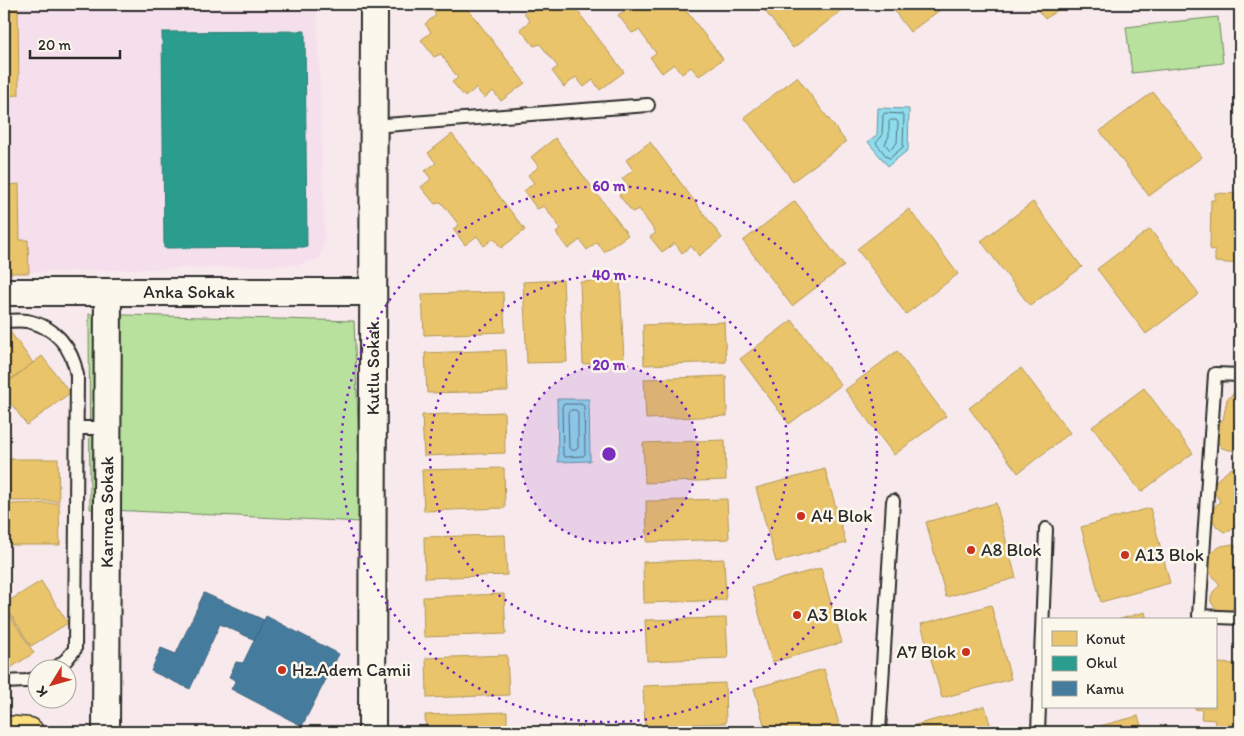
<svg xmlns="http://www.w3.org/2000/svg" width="1244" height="736" font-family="Itim,sans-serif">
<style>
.built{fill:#f6dfec}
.green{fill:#b8e19d;stroke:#728664}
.water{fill:#8edced;stroke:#66959f}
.homes{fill:#e9c46a;stroke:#b09657}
.schools{fill:#2a9d8f;stroke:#2a7b71}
.public{fill:#457b9d;stroke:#3d637b}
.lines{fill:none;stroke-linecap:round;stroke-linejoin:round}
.shore{stroke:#537279;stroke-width:1}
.lane-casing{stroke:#2b2b2b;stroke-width:16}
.street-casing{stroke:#2b2b2b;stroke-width:30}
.primary-casing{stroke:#2b2b2b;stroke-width:31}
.lane{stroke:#fbf7ec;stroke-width:12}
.street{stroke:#fbf7ec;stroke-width:26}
.primary{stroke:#fce080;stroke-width:28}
.ring{fill:none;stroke:#7b2cbf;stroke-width:2.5;stroke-dasharray:2.5 5}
.poi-dot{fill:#c8321e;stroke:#fbf7ec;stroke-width:2}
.labels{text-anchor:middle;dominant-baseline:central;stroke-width:5;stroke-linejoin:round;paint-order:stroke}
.street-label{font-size:18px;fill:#2b2b2b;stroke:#fbf7ec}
.poi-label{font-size:18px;fill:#2b2b2b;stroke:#fbf7ec;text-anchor:start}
.centre{fill:#7b2cbf;stroke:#fbf7ec;stroke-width:2.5}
.ring-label{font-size:15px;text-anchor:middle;font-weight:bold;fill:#7b2cbf;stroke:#fbf7ec;stroke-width:5;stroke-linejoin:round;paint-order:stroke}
</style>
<rect width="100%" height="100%" fill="#f8e9ec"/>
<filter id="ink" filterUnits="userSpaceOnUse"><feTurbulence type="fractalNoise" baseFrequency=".02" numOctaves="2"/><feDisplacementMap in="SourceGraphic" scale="10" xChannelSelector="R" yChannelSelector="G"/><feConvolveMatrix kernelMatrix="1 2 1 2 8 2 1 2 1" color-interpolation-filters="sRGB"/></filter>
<g filter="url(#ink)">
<path class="built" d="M 4,4 L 317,4 L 325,241 L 319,259 L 297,265 L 4,273 Z"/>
<g class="green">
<path d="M 1218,17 L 1223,63 L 1132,73 L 1126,27 Z"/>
<path d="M 89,314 L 354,321 L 362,522 L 90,509 Z"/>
</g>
<g class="water">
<path d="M 878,108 L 909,109 L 908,150 L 888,166 L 868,142 L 877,135 Z"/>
<path d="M 557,399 L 589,399 L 590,461 L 558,462 Z"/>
</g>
<g class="homes">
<path d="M 4,4 L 18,4 L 19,95 L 7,96 L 9,185 L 19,184 L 20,240 L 28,240 L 29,273 L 4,273 Z"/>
<path d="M 430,4 L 464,4 L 525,83 L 501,101 L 493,91 L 484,98 L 476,88 L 465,97 L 452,82 L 458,78 L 441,54 L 434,57 L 421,40 L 431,32 L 425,24 L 436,15 L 428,5 Z"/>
<path d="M 535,4 L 572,4 L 624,72 L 600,90 L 593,80 L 584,87 L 576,77 L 564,87 L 552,71 L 558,67 L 540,44 L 534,46 L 520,29 L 530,21 L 524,13 Z"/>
<path d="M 625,4 L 681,4 L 723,59 L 699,76 L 691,67 L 682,74 L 674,64 L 662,73 L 650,57 L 656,53 L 639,30 L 632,33 L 618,15 L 628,8 Z"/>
<path d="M 760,4 L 842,4 L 845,8 L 793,48 Z"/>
<path d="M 889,4 L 948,4 L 910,32 Z"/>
<path d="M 1033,4 L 1066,4 L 1045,19 Z"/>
<path d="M 797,77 L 846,142 L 793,181 L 744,117 Z"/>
<path d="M 1153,92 L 1202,157 L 1149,196 L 1100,131 Z"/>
<path d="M 452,134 L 525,230 L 501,248 L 494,238 L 484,246 L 477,236 L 465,245 L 453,229 L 459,225 L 441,202 L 435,204 L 421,187 L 431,179 L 425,171 L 436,163 L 428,153 Z"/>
<path d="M 555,138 L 628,235 L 604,252 L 597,242 L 587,250 L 580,240 L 568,249 L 556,233 L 561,229 L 544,206 L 537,209 L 524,191 L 534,183 L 528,175 L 539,167 L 531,157 Z"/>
<path d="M 650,142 L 722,238 L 699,256 L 691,246 L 682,253 L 675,243 L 662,252 L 650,237 L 656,233 L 639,209 L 632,212 L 619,195 L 629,187 L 622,179 L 633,170 L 626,160 Z"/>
<path d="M 1215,193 L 1240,194 L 1240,264 L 1215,262 L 1215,251 L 1210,249 L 1211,200 L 1215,200 Z"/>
<path d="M 795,201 L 844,266 L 792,306 L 743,241 Z"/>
<path d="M 1033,202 L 1082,267 L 1030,306 L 981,241 Z"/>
<path d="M 909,209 L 958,274 L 906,314 L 857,249 Z"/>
<path d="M 1150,229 L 1199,294 L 1146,334 L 1097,269 Z"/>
<path d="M 563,280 L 567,362 L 527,363 L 523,282 Z"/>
<path d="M 620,280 L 624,362 L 583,364 L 580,282 Z"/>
<path d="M 503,292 L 505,332 L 424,335 L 422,294 Z"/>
<path d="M 792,320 L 841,385 L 789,424 L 740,359 Z"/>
<path d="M 724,322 L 726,362 L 644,365 L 643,325 Z"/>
<path d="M 6,326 L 33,363 L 4,384 L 4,327 Z"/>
<path d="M 506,350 L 508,391 L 427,393 L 425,353 Z"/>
<path d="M 897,351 L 946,416 L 894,455 L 845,390 Z"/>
<path d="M 42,356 L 70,393 L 27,425 L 4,394 L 4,385 Z"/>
<path d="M 1021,368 L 1070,433 L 1018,473 L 969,408 Z"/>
<path d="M 726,376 L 727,416 L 646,419 L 644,379 Z"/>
<path d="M 1144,388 L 1193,453 L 1141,492 L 1092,427 Z"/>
<path d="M 1234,393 L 1240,393 L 1240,447 L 1236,450 L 1229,450 L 1222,448 L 1215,438 L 1217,425 L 1223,420 L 1227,399 Z"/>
<path d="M 504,412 L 505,453 L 424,456 L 422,415 Z"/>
<path d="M 725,440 L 726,480 L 645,483 L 643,443 Z"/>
<path d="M 9,459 L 58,459 L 59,501 L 9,501 Z"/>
<path d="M 504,468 L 505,508 L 424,511 L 422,470 Z"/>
<path d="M 1232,468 L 1240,469 L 1240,523 L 1230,531 L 1224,532 L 1217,527 L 1210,516 L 1211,511 L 1220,501 L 1213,491 L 1215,482 L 1219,478 Z"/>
<path d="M 825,469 L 846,543 L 776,562 L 756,488 Z"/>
<path d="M 727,499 L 729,539 L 647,542 L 646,501 Z"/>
<path d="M 59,503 L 60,545 L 10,545 L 9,504 Z"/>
<path d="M 996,503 L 1016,578 L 946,597 L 926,522 Z"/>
<path d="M 1150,508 L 1170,583 L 1101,602 L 1081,527 Z"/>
<path d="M 505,535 L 507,575 L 425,578 L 424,537 Z"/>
<path d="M 1233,544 L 1240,549 L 1240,607 L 1236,607 L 1226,612 L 1220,611 L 1215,608 L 1211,602 L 1211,597 L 1213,592 L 1220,585 L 1207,569 L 1206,558 L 1212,552 L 1221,546 Z"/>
<path d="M 724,559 L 726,600 L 644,603 L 643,562 Z"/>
<path d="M 821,568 L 842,643 L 772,662 L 752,587 Z"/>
<path d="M 41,581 L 68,623 L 31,646 L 4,604 Z"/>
<path d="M 504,594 L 506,634 L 424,637 L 423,597 Z"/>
<path d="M 991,605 L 1011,679 L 942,698 L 921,624 Z"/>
<path d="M 7,611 L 34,653 L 4,672 L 4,613 Z"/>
<path d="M 1145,612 L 1147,620 L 1117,620 Z"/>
<path d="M 726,618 L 728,658 L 647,661 L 645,620 Z"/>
<path d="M 507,655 L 509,695 L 427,698 L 426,658 Z"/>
<path d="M 1215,663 L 1240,664 L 1240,729 L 1214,727 L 1215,720 L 1201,719 L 1202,710 L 1195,709 L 1195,707 L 1215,707 Z"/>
<path d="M 824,669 L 841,732 L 766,732 L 754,688 Z"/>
<path d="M 725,683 L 726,723 L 645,726 L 643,686 Z"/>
<path d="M 985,706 L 992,732 L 917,732 L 915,725 Z"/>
<path d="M 507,712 L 507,732 L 426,732 L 425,715 Z"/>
<path d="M 1138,716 L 1143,732 L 1077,732 Z"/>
</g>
<path class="schools" d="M 305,31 L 307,247 L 164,248 L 162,32 Z"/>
<g class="public">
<path d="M 204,593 L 264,620 L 255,640 L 220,624 L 190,689 L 151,671 L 161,648 L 176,654 Z"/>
<path d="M 266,616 L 339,654 L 302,726 L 231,689 L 236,680 L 229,677 L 236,662 L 243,663 Z"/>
</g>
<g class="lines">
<g class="shore">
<path d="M 885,113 L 902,114 L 904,116 L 903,147 L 890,158 L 887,157 L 876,143 L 882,136 L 883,116 Z"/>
<path d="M 891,120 L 896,120 L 898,122 L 897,143 L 890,150 L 885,144 L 889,136 L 889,122 Z"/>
<path d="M 564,404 L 581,404 L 584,406 L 585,454 L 583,456 L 565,457 L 563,455 L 562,407 Z"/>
<path d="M 571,410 L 576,410 L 578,413 L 578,448 L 576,450 L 571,450 L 569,448 L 568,413 Z"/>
</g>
<g class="lane-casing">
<g id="lane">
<path d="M 373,126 L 648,105"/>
<path d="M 4,321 C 11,321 20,320 27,321 C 56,327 72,348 77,375 L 75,649 L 66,660 L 56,668"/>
<path d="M 1240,375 L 1215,374 L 1199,616 L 1240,618"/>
<path d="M 77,428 L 108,428"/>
<path d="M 4,682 L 26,681 L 38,678"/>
<path d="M 879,732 L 893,501"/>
<path d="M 1038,732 L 1046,529"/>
</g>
</g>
<g class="street-casing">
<g id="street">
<path id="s1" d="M 4,292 L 373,292"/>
<path id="s2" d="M 106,732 L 108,292"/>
<path id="s3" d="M 372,732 L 374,4"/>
</g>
</g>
<g class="primary-casing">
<path id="primary" d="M 4,730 L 29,732"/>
</g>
<use href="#lane" class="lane"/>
<use href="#street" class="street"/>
<use href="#primary" class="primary"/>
</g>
</g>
<circle cx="609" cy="454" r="89" fill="#7b2cbf" fill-opacity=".12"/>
<g class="ring">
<circle cx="609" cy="454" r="89"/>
<circle cx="609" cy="454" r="179"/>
<circle cx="609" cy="454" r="268"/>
</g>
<g class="poi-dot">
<circle cx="801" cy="516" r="5"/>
<circle cx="971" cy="550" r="5"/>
<circle cx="1125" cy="555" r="5"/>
<circle cx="797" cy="615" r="5"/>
<circle cx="966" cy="652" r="5"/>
<circle cx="282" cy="670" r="5"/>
</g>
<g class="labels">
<g class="street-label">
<text stroke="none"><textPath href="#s1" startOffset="185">Anka Sokak</textPath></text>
<text stroke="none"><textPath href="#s3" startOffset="364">Kutlu Sokak</textPath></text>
<text stroke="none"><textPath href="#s2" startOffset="220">Karınca Sokak</textPath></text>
</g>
<g class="poi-label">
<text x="811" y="516">A4 Blok</text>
<text x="981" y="550">A8 Blok</text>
<text x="1135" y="555">A13 Blok</text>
<text x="807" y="615">A3 Blok</text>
<text x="956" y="652" text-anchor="end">A7 Blok</text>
<text x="292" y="670">Hz.Adem Camii</text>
</g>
</g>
<circle cx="609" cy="454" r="8" class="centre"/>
<g class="ring-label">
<text x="609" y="191">60 m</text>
<text x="609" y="280">40 m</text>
<text x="609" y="370">20 m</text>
</g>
<rect width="1244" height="736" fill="none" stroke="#fbf7ec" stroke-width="20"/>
<rect x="10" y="10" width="1224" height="716" fill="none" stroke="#2b2b2b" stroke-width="2" filter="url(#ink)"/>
<rect x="1042" y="618" width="175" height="90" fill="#fbf7ec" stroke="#a8a59f"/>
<rect x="1052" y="631" width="25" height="15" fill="#e9c46a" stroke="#a8a59f"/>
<text x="1086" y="644" font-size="15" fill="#2b2b2b">Konut</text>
<rect x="1052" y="656" width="25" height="15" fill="#2a9d8f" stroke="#a8a59f"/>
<text x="1086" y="668" font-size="15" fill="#2b2b2b">Okul</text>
<rect x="1052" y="681" width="25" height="15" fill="#457b9d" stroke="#a8a59f"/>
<text x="1086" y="694" font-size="15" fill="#2b2b2b">Kamu</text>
<g transform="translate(52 684) rotate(233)"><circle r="24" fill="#fbf7ec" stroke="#a8a59f"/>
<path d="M0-4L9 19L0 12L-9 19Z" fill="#c8321e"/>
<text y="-8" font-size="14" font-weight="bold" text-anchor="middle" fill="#2b2b2b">K</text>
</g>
<path d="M30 50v8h90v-8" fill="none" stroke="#2b2b2b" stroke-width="2.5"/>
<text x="38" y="50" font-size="15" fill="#2b2b2b" stroke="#fbf7ec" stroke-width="4" paint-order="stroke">20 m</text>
</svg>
